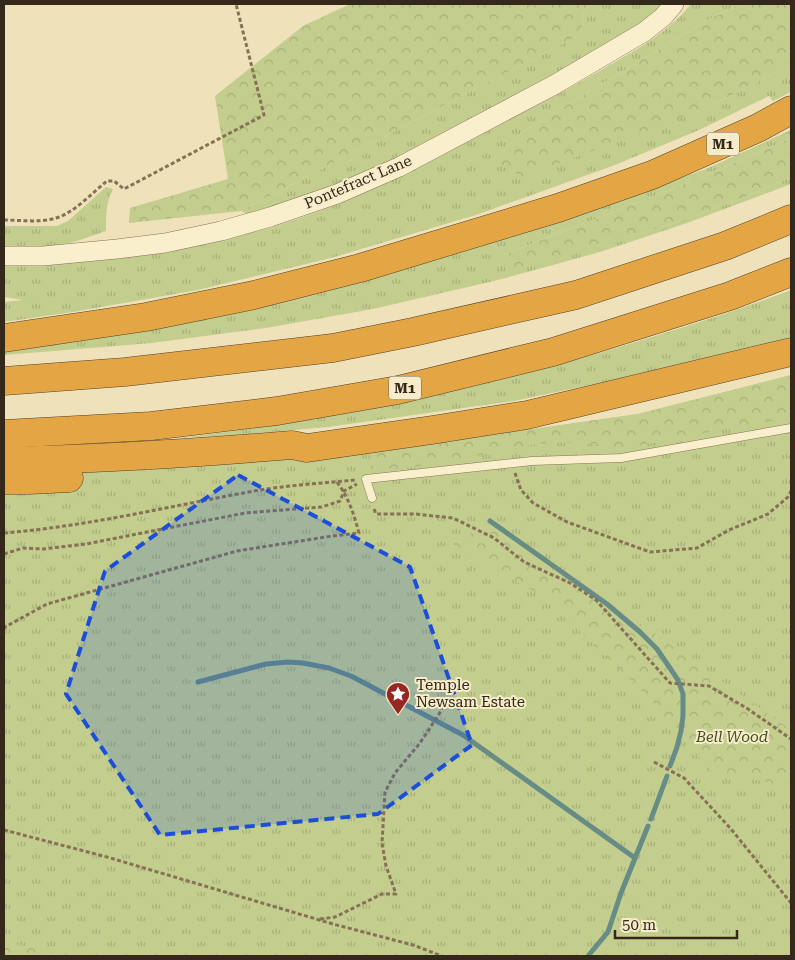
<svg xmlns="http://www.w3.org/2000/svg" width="795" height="960" font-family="'Roboto Serif',serif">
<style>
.grass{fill:url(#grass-tufts)}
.forest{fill:url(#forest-crowns)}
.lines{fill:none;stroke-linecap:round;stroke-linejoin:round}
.stream{stroke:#678c85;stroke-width:5}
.service-casing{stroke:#867154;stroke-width:9}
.tertiary-casing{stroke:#867154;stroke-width:20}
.motorway-casing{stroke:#533f29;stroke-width:29}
.path{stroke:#867154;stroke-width:3;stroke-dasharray:4 2.5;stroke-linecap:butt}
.service{stroke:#faefcd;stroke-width:8}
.tertiary{stroke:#faefcd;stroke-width:19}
.motorway{stroke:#e4a645;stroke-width:28}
.marked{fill:#1d4ed8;fill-opacity:0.2;stroke:#1d4ed8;stroke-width:4;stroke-dasharray:10 6;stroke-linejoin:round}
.labels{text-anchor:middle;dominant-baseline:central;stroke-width:4;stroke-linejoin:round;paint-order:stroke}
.shield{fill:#f6ecca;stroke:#6e634f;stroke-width:1}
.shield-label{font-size:14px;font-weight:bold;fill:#34281a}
.street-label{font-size:15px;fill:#34281a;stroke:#f6ecca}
.poi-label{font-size:15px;fill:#34281a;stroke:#f6ecca;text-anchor:start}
.park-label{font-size:15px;font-style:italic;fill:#425120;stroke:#f6ecca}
</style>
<defs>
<pattern id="grass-tufts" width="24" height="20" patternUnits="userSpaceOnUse" patternTransform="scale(1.25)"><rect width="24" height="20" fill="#c2cd8e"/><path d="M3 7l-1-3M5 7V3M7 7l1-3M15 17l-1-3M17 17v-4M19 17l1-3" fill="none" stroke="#a7b07a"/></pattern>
<pattern id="forest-crowns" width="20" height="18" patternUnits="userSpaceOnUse" patternTransform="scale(1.25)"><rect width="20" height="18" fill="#c2cd8e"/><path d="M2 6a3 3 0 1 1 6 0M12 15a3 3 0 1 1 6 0" fill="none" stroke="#a7b07a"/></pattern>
</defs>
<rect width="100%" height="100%" fill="#efe2ba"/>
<g class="grass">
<path d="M 592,4 L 667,4 L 645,25 L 397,161 L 303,198 L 247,214 L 241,211 L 581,34 L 584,12 Z"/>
<path d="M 691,4 L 740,4 L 704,22 L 524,131 L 493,160 L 700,111 L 791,65 L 791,92 L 773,101 L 769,96 L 699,130 L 615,165 L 479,214 L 331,258 L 198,290 L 73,312 L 4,322 L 4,302 L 23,300 L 4,297 L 4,266 C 118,262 234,247 340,203 C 407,176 470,140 534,107 C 557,95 580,82 603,69 C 634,51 668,33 691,4 Z"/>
<path d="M 791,130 L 791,138 L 700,178 L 501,256 L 507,270 L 666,226 L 735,201 L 791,177 L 791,184 L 687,223 L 600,252 L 498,280 L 373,309 L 266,328 L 152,343 L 4,355 L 4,345 L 663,184 L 706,169 Z"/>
<path d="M 106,187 L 113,189 C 106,201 106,217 106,231 L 74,242 L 53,246 L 4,248 L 4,226 L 57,226 L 68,221 Z"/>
<path d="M 791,290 L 791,337 L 613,380 L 514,401 L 328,427 L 236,435 L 178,438 C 340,419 500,385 655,336 C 701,322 747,307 791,290 Z"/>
<path d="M 791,375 L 791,956 L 4,956 L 4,474 L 447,441 L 638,414 Z"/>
</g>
<g class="forest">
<path d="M 350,4 L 592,4 L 584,12 L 581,34 L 241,211 L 129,223 L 130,208 L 228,179 L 215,96 L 303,26 Z"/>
<path d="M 740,4 L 791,4 L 791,65 L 700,111 L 522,177 L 493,160 L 524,131 L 704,22 Z"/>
<path d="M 791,138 L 791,177 L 735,201 L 666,226 L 506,271 L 501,256 L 700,178 Z"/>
<path d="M 791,375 L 791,418 L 730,428 L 617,450 L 576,442 L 537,444 L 488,453 L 458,461 L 368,473 L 379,448 L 447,441 L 638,414 Z"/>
<path d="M 486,524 L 564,570 L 791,730 L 791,787 L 712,772 L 651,700 L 547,599 L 453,544 Z"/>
<path d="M 4,942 L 71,956 L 4,956 Z"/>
</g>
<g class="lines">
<g class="stream">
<path d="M 490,521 L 607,604 L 640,632 L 657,649 L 678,680 L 683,694 L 683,716 L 681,731 L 677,747 L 670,766"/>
<path d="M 198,682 L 266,664 L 288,662 L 303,663 L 329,668 L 351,676 L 463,735 L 635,858"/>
<path d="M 651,819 L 667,776"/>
<path d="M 588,956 L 608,932 L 621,893 L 648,826"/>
</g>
<g class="service-casing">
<path id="service" d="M 372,498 L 366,479 L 532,461 L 621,458 L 791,428"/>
</g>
<g class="tertiary-casing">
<path id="tertiary" d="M 4,256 L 43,256 L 117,249 L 165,243 L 221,231 L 270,217 L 337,194 L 399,167 L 554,85 L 644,32 L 663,17 L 674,4"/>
</g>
<g class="motorway-casing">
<g id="motorway">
<path d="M 4,338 L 146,317 L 254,295 L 360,268 L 558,208 L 652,175 L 758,128 L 791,110"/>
<path d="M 4,381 L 125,372 L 333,348 L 413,332 L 576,295 L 725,246 L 791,219"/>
<path d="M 4,434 L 151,426 L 277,411 L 398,390 L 553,352 L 730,296 L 791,272"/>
<path d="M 4,461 C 100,459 196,453 292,445 L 307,448 L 432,430 L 527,415 L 791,352"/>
<path d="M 4,480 L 29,480 L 69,478"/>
</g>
</g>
<g class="path">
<path d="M 4,220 C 20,220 40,223 56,218 C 74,213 92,193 107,181 L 114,181 L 124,189 L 264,115 L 236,4"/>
<path d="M 515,473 L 521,490 L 533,503 L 567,522 L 650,552 L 697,548 L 729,530 L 768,514 L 788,497 L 791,491"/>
<path d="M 374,509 L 376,514 L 415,514 L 453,518 L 494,538 L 524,562 L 570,583 L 596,600 L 670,683 L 709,686 L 748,709 L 791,739"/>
<path d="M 4,533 C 90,526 175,505 260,490 C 292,485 324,483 355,480"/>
<path d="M 4,554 L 23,548 L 43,549 L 86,544 L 245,513 L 322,507 L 340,501 L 344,491 L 357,484"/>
<path d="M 4,629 L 5,627 L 47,604 L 237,551 L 332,536 L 359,533 C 354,515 349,498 337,482"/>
<path d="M 654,762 L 684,778 L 731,829 L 791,903"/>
<path d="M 4,830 L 107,857 L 333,924 L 413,945 L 442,956"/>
<path d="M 320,919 L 335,917 L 382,894 L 396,894 L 386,866 L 382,843 L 385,792 L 395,773 L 420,743 L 441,711 L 442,705"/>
</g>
<use href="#service" class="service"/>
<use href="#tertiary" class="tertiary"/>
<use href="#motorway" class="motorway"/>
</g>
<path class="marked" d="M 238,475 L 410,567 L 472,745 L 378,814 L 160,835 L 66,694 L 105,571 Z"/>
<defs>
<g id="sight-pin" transform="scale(1.25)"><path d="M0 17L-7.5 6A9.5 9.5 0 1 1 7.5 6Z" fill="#972722" stroke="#f6ecca"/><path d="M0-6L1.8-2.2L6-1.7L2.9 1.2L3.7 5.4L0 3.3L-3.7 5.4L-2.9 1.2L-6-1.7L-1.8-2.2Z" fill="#fff"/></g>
</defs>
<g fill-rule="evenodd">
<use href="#sight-pin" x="398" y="694"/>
</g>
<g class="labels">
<g class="shield">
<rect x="707" y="132.5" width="32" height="23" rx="4"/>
<rect x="389" y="376.5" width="32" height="23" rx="4"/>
</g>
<g class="shield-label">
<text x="723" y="144">M1</text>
<text x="405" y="388">M1</text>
</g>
<g class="street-label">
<text transform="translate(358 182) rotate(-23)">Pontefract Lane</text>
</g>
<g class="poi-label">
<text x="416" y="685">Temple<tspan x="416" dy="17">Newsam Estate</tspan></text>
</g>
<g class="park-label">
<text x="732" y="737">Bell Wood</text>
</g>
</g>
<rect width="795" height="960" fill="none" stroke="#34281a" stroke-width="10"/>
<path d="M615 930v8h122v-8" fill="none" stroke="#34281a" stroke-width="2.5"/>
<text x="622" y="930" font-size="15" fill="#34281a" stroke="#f6ecca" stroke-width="4" paint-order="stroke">50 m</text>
</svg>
